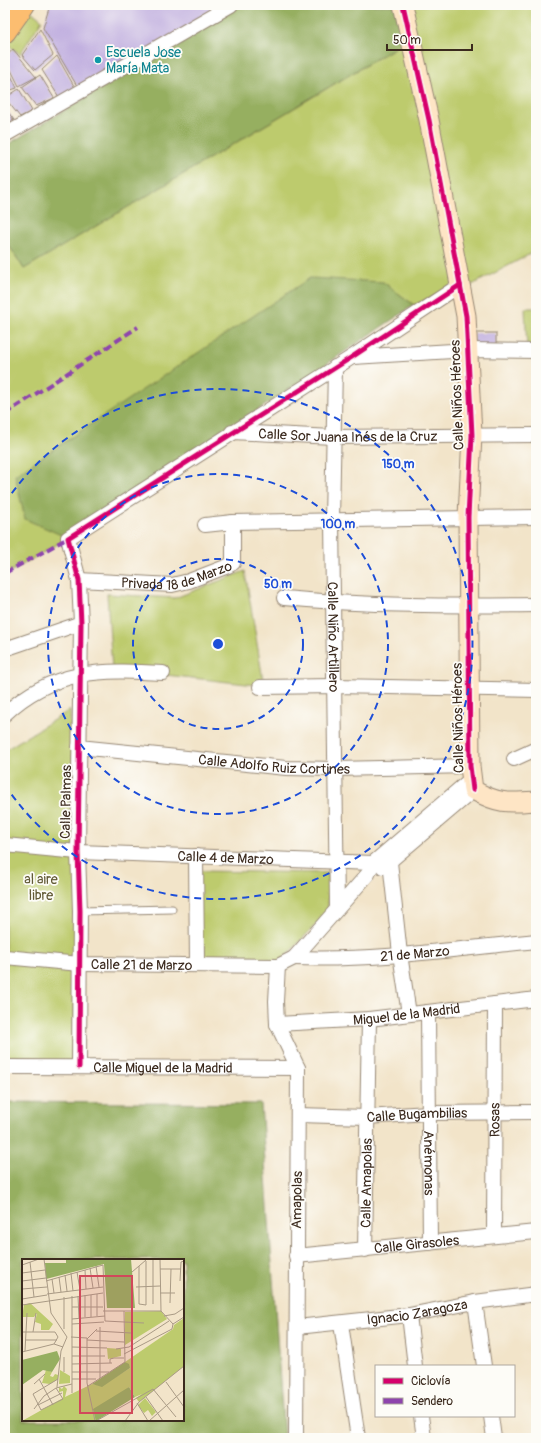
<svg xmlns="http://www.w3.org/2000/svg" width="541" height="1443" font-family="Pangolin,sans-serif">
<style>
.green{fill:#bdcb6d;stroke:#7c7a46}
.forest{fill:#96af60;stroke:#686c3f;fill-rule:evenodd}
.building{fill:#c2b1e0}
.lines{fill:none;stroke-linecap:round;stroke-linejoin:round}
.lane-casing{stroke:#968774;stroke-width:9}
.street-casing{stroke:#968774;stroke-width:16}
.secondary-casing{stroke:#968774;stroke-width:21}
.primary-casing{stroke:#968774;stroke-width:23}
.lane{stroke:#fff;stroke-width:7}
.street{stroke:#fff;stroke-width:14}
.secondary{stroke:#fee5c5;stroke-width:19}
.primary{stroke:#fcbd6f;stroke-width:21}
.quiet{stroke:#8e44ad;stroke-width:4;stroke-dasharray:8 4;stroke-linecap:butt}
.cycleway-casing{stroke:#fdfcf7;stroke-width:8}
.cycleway{stroke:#d6006c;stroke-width:5}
.ring{fill:none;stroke:#1d4ed8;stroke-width:2;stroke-dasharray:7 5}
.culture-dot{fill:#0f9aa8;stroke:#fdfcf7;stroke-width:1.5}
.labels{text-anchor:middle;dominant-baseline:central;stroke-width:3.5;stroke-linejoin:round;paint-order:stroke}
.culture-label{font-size:14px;fill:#0d838f;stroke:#fdfcf7;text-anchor:start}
.street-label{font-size:14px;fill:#3b2a1e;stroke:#fdfcf7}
.park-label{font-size:14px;fill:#625a36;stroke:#fdfcf7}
.inset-road{fill:none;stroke:#a99a85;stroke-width:1}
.view{fill:#d1495b;fill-opacity:0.15;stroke:#d1495b;stroke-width:2}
.inset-edge{fill:none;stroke:#3b2a1e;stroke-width:2}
.centre{fill:#1d4ed8;stroke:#fdfcf7;stroke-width:2}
.ring-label{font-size:12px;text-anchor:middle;font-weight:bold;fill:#1d4ed8;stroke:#fdfcf7;stroke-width:3.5;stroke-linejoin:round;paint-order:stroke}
</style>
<rect width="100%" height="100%" fill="#fdfcf7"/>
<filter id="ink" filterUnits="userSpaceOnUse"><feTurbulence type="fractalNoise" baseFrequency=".025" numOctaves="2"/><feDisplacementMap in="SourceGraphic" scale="8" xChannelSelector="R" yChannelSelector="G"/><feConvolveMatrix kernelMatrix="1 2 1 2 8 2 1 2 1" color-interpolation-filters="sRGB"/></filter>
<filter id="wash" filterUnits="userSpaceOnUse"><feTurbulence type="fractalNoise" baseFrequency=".012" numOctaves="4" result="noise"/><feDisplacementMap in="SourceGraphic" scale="16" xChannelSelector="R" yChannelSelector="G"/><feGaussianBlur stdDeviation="0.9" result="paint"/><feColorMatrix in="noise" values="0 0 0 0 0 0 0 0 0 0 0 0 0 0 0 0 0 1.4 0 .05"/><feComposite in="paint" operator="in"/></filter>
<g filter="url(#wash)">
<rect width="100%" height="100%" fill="#f2e4c9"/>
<g class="green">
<path d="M 402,5 L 536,5 L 536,251 L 470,286 L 460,285 L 414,305 L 383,282 L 68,538 L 5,575 L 5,239 L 24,269 L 410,39 Z"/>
<path d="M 31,11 L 42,20 L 20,54 L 6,43 Z"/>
<path d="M 525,308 L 536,308 L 536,350 L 527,350 Z"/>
<path d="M 245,571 L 264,686 L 112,669 L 107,594 L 175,598 Z"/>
<path d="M 70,710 L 78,863 L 74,1063 L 5,1064 L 5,750 Z"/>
<path d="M 198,871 L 329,873 L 328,912 L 279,963 L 197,964 Z"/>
</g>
<g class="forest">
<path d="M 240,5 L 403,5 L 411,38 L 24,269 L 5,239 L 5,146 Z"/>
<path d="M 310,278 L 383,282 L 414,305 L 68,538 L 25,519 L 15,475 Z"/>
<path d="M 5,1102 L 261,1104 L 284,1438 L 5,1438 ZM 23,1260 L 183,1260 L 183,1420 L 23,1420 Z"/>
</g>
<g id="blocks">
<g class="building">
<path d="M 50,5 L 230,5 L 80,91 L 43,28 Z"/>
<path d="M 40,29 L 53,55 L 35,70 L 22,55 Z"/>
<path d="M 13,49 L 36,77 L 19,86 L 5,58 Z"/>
<path d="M 57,56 L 78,93 L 59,97 L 42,70 Z"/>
<path d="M 5,63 L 17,88 L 5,92 Z"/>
<path d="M 40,75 L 54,98 L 36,106 L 22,87 Z"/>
<path d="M 19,89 L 32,111 L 20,117 L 5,98 Z"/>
<path d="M 5,108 L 14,120 L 5,124 Z"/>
<rect x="474" y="333" width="22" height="14"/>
</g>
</g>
</g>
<g filter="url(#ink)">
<use href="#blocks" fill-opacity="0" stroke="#968774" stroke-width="1"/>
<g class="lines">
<g class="lane-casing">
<path id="lane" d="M 80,911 L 172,909"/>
</g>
<g class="street-casing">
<g id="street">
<path d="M 5,135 L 231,5"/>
<path d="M 353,357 L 469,350 L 536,351"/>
<path id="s1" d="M 335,367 L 332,520 L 337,908"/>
<path id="s2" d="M 232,432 L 333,437 L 536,435"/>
<path d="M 205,525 L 233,522 L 536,517"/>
<path id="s3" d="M 79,580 L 172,585 L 189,581 L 228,566 L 233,563 L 233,522"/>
<path d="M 284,598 C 368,606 452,606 536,605"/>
<path d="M 5,649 L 81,623"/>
<path d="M 260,687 L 335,686 L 536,690"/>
<path d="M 5,714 C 52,669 103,669 163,673"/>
<path id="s4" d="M 79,747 L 286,768 L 336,769 L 470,766"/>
<path d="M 514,759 L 536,749"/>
<path id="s5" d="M 5,845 L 78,852 L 373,863"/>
<path d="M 196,856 L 197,964"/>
<path d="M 390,862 L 400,954 L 409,1014"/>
<path d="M 383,867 L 468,795"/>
<path id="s6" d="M 5,957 L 80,964 L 278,966 L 294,958 L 368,874 L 373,863 L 471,779"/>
<path id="s7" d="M 294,958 C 374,961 456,949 536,941"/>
<path d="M 278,966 L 276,1001 L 277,1024 L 298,1068 L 296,1438"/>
<path id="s8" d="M 428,1012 L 430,1243"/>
<path id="s9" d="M 277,1024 L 369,1019 L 536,999"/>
<path id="s10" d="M 5,1067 L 298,1068"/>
<path d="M 79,1067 L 80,911 L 78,852 L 81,623 L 79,580 L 68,538 L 352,357 L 460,285"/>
<path id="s11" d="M 298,1115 L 367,1117 L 428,1113 L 536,1112"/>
<path id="s12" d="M 494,1236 L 495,1004"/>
<path id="s13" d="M 365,1250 L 369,1019"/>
<path id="s14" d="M 296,1256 L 536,1232"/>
<path d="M 475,1302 L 484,1366"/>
<path d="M 409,1315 L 415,1366"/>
<path d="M 341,1324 L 358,1438"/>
<path id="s15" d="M 297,1327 L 409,1315 L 475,1302 L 536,1294"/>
<path d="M 421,1416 L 424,1438"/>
<path d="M 491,1416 L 494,1438"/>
</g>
</g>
<g class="secondary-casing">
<path id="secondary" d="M 403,5 L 429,120 L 466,316 L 472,435 L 468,517 L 470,766 L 473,790 C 499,804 507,803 536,801"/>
</g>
<g class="primary-casing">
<path id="primary" d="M 5,32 L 24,5"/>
</g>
<use href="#lane" class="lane"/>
<use href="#street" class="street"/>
<use href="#secondary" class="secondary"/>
<use href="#primary" class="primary"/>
<g class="quiet">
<path d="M 5,414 L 138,327"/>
<path d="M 5,573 L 68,538"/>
</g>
<g class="cycleway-casing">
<g id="cycleway">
<path d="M 403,5 L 429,120 L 466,316 L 472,435 L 468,517 L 470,766 L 473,790"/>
<path d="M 79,1067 L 80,911 L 78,852 L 81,623 L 79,580 L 68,538 L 352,357 L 460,285"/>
</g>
</g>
<use href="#cycleway" class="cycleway"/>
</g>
</g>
<g class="ring">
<circle cx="218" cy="644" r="85"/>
<circle cx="218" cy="644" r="170"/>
<path d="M5 503A255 255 0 1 1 5 785"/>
</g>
<circle class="culture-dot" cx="98" cy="60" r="4"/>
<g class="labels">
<g class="culture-label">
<text x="106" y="52">Escuela Jose<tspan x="106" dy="16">María Mata</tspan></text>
</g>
<g class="street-label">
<text transform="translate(457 395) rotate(-92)">Calle Niños Héroes</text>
<text stroke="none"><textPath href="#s2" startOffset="116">Calle Sor Juana Inés de la Cruz</textPath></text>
<text stroke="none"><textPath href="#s3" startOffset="99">Privada 18 de Marzo</textPath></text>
<text stroke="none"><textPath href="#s1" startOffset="270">Calle Niño Artillero</textPath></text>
<text transform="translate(458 718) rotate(-91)">Calle Niños Héroes</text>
<text stroke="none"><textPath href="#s4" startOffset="196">Calle Adolfo Ruiz Cortines</textPath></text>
<text transform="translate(66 802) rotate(-89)">Calle Palmas</text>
<text stroke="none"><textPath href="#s5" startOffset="221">Calle 4 de Marzo</textPath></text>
<text stroke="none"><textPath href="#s7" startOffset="121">21 de Marzo</textPath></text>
<text stroke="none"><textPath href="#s6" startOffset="137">Calle 21 de Marzo</textPath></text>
<text stroke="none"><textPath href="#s9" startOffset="130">Miguel de la Madrid</textPath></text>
<text stroke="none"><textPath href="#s10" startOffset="158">Calle Miguel de la Madrid</textPath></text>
<text stroke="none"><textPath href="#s11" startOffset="119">Calle Bugambilias</textPath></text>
<text stroke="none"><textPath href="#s12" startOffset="116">Rosas</textPath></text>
<text stroke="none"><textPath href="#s8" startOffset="151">Anémonas</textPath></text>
<text stroke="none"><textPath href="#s13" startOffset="67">Calle Amapolas</textPath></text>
<text transform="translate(297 1200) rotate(-89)">Amapolas</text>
<text stroke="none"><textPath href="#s14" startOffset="121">Calle Girasoles</textPath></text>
<text stroke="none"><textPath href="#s15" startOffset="121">Ignacio Zaragoza</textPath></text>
</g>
<g class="park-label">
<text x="41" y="879">al aire<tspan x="41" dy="16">libre</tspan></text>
</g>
</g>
<g transform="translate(22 1259)">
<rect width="162" height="162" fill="#f2e4c9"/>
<path d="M 8,44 L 31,65 L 27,71 L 19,71 L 19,65 L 13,63 L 15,54 L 12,58 L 0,58 L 2,46 ZM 139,52 L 145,60 L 103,86 L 103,53 ZM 162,59 L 162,107 L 117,143 L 114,139 L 120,135 L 113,138 L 107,128 L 73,162 L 0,162 L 41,139 L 41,132 L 37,133 L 37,128 L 40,130 L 42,127 L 45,130 L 43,138 L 70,125 L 80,127 L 108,109 L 103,103 L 151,70 L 152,66 ZM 85,89 L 99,90 L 99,97 L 86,100 ZM 24,111 L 30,113 L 28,117 L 31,118 L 33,115 L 36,116 L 36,120 L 28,125 L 20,124 ZM 38,111 L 48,117 L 48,124 L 37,125 ZM 123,139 L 134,153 L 130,157 L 126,151 L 122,154 L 116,146 Z" fill="#bdcb6d"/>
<path d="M 44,0 L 109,0 L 113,49 L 85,49 L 82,5 L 24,20 L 23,4 L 44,4 ZM 35,92 L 38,100 L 30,113 L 21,111 L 0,126 L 0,101 ZM 103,103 L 107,105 L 108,109 L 80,128 L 70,125 ZM 107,128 L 113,138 L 74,162 L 71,150 Z" fill="#96af60"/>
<path class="inset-road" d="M 22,0 L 29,54 L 45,78 L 39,92 L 35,128M 8,3 L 12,38M 0,6 L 17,0M 74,7 L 77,28M 117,7 L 117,45 L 124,46 L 124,2M 68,9 L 71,29M 138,10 L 159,10M 63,11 L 64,30M 55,13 L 58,31M 110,13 L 124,1M 0,14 L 23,11M 49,14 L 51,32M 43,16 L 45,32M 37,18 L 39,33M 30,20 L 32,34M 0,22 L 24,19M 24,22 L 81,6 L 83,62M 158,22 L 159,3 L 162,2M 114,28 L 138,27M 0,30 L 25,28M 138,34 L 153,34M 25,35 L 81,28M 69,36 L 69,58M 50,37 L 50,134M 56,37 L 57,59M 42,38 L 42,70M 0,40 L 25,36M 148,44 L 149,10M 131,45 L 131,0M 0,46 L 81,34M 50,48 L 81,48M 81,52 L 139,52M 75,57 L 75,35M 142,57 L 153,55 L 162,49M 63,58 L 63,36M 50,60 L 83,57M 83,62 L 122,64M 50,65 L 82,63M 151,65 L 162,58M 78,68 L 78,119M 74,72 L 109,74M 0,73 L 33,73 L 36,78 L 32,85M 11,73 L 14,54M 49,78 L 65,79M 65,79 L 65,124 L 73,162M 65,80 L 75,70M 3,81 L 35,81M 65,81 L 102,83M 50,88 L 85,89M 94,90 L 107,88 L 147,62M 3,92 L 5,54M 0,93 L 32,85 L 41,88M 102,95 L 150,70 L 151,65 L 139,52 L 138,0M 50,97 L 83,97M 42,98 L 42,113M 88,104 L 88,100 L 92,99 L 102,99M 50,105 L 90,104M 50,113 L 87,113M 17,120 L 31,146M 50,120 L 74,120M 144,123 L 162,148M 12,125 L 23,115M 66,127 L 103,103 L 102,52M 34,129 L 41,140 L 19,151 L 11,135 L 36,120M 124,138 L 141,162M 115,144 L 126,162M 16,146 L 40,134M 12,150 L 22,137 L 34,129 L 50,125M 74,162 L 131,130 L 154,158M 103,162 L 117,143 L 162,107M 127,162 L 162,131"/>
<path class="view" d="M 58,17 L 110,17 L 110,154 L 58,154 Z"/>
<rect width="162" height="162" class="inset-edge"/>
</g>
<circle cx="218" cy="644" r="6" class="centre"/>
<g class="ring-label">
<text x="398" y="468">150 m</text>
<text x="338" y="528">100 m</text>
<text x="278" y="588">50 m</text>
</g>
<rect width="541" height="1443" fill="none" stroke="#fdfcf7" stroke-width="20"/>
<rect x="375" y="1365" width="140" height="52" fill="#fdfcf7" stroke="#afa8a0"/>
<rect x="383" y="1378" width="20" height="6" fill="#d6006c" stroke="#afa8a0"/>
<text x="411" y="1385" font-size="12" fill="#3b2a1e">Ciclovía</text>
<rect x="383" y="1398" width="20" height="6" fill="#8e44ad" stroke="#afa8a0"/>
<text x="411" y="1405" font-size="12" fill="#3b2a1e">Sendero</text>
<path d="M387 44v6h85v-6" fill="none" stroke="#3b2a1e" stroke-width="2"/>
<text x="393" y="44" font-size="12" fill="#3b2a1e" stroke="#fdfcf7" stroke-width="3" paint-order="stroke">50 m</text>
</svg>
